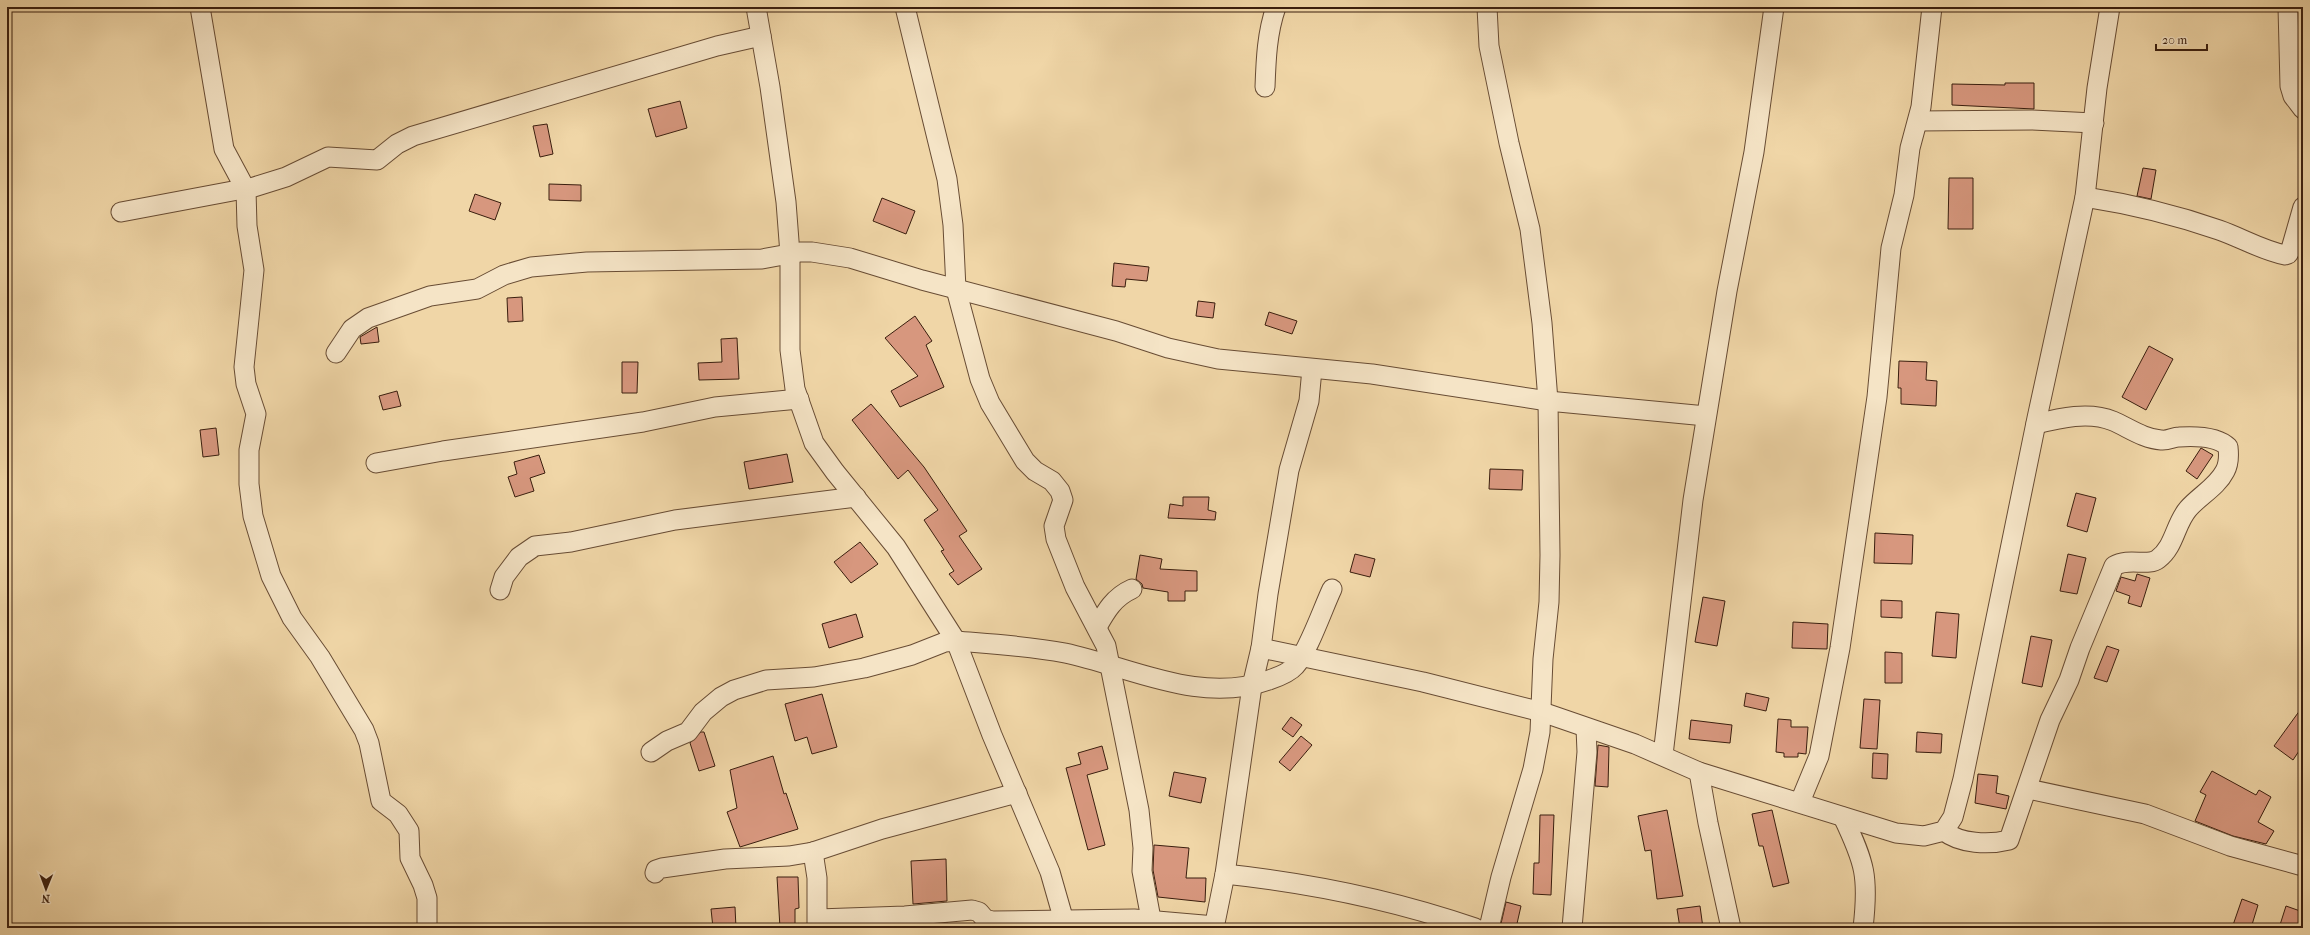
<svg xmlns="http://www.w3.org/2000/svg" width="2310" height="935" font-family="'IM FELL French Canon',serif">
<style>
.building{fill:#d7977e;stroke:#3a1e0e}
.lines{fill:none;stroke-linecap:round;stroke-linejoin:round}
.street-casing{stroke:#684c34;stroke-width:21}
.street{stroke:#f5e4c6;stroke-width:19}
</style>
<rect width="100%" height="100%" fill="#f0d6a7"/>
<filter id="stains"><feTurbulence type="fractalNoise" baseFrequency=".005" numOctaves="4"/><feColorMatrix values="0 0 0 0 .2 0 0 0 0 .09 0 0 0 0 .02 0 0 0 .5 -.17"/></filter>
<radialGradient id="worn" r=".72"><stop offset=".6" stop-color="#630" stop-opacity="0"/><stop offset="1" stop-color="#630" stop-opacity=".3"/></radialGradient>
<g class="building">
<path d="M 2005,83 L 2034,83 L 2034,109 L 1952,105 L 1952,84 L 2005,85 Z"/>
<path d="M 680,101 L 687,128 L 656,137 L 648,109 Z"/>
<path d="M 547,124 L 553,154 L 540,157 L 533,126 Z"/>
<path d="M 2143,168 L 2156,170 L 2151,199 L 2137,196 Z"/>
<path d="M 1949,178 L 1973,178 L 1973,229 L 1948,229 Z"/>
<path d="M 549,184 L 581,185 L 581,201 L 549,200 Z"/>
<path d="M 475,194 L 501,203 L 495,220 L 469,211 Z"/>
<path d="M 882,198 L 915,211 L 906,234 L 873,221 Z"/>
<path d="M 1114,263 L 1149,267 L 1147,281 L 1126,279 L 1125,287 L 1112,286 Z"/>
<path d="M 522,297 L 523,321 L 508,322 L 507,298 Z"/>
<path d="M 1198,301 L 1215,303 L 1213,318 L 1196,316 Z"/>
<path d="M 1269,312 L 1297,321 L 1292,334 L 1265,325 Z"/>
<path d="M 915,316 L 932,341 L 926,345 L 944,387 L 900,407 L 891,391 L 918,376 L 885,338 Z"/>
<path d="M 377,327 L 379,342 L 361,344 L 360,337 Z"/>
<path d="M 737,338 L 739,379 L 699,380 L 698,363 L 722,362 L 721,339 Z"/>
<path d="M 2149,346 L 2173,359 L 2146,410 L 2122,397 Z"/>
<path d="M 1899,361 L 1927,362 L 1926,380 L 1937,381 L 1936,406 L 1901,404 L 1901,388 L 1898,388 Z"/>
<path d="M 622,362 L 638,362 L 637,393 L 622,393 Z"/>
<path d="M 397,391 L 401,406 L 383,410 L 379,396 Z"/>
<path d="M 871,404 L 924,467 L 967,531 L 959,536 L 982,569 L 958,585 L 949,574 L 954,571 L 941,551 L 944,550 L 924,520 L 938,510 L 908,470 L 898,479 L 852,420 Z"/>
<path d="M 216,428 L 219,455 L 203,457 L 200,430 Z"/>
<path d="M 2201,448 L 2213,455 L 2197,479 L 2186,471 Z"/>
<path d="M 787,454 L 793,482 L 749,489 L 744,462 Z"/>
<path d="M 539,455 L 545,473 L 530,478 L 534,491 L 515,497 L 508,477 L 517,474 L 514,462 Z"/>
<path d="M 1490,469 L 1523,470 L 1522,490 L 1489,489 Z"/>
<path d="M 2076,493 L 2096,498 L 2087,532 L 2067,526 Z"/>
<path d="M 1183,497 L 1209,497 L 1208,510 L 1216,512 L 1215,520 L 1168,518 L 1170,504 L 1183,506 Z"/>
<path d="M 1875,533 L 1913,535 L 1912,564 L 1874,563 Z"/>
<path d="M 860,542 L 878,564 L 851,583 L 834,562 Z"/>
<path d="M 1355,554 L 1375,559 L 1370,577 L 1350,572 Z"/>
<path d="M 2068,554 L 2086,558 L 2077,594 L 2060,591 Z"/>
<path d="M 1140,555 L 1162,559 L 1160,569 L 1197,571 L 1197,591 L 1185,591 L 1185,601 L 1168,601 L 1168,592 L 1143,588 L 1142,584 L 1136,579 Z"/>
<path d="M 2137,574 L 2150,578 L 2141,607 L 2128,603 L 2130,596 L 2116,591 L 2121,577 L 2135,581 Z"/>
<path d="M 1703,597 L 1725,601 L 1717,646 L 1695,642 Z"/>
<path d="M 1881,600 L 1902,601 L 1902,618 L 1881,617 Z"/>
<path d="M 1936,612 L 1959,614 L 1956,658 L 1932,656 Z"/>
<path d="M 856,614 L 863,637 L 829,648 L 822,624 Z"/>
<path d="M 1793,622 L 1828,624 L 1827,649 L 1792,648 Z"/>
<path d="M 2031,636 L 2052,640 L 2042,687 L 2022,683 Z"/>
<path d="M 2107,646 L 2119,650 L 2107,682 L 2094,678 Z"/>
<path d="M 1885,652 L 1902,653 L 1902,683 L 1885,683 Z"/>
<path d="M 1746,693 L 1769,698 L 1766,711 L 1744,706 Z"/>
<path d="M 822,694 L 837,747 L 812,754 L 807,737 L 795,741 L 785,704 Z"/>
<path d="M 1864,699 L 1880,700 L 1877,749 L 1860,748 Z"/>
<path d="M 2303,706 L 2303,745 L 2293,760 L 2274,746 Z"/>
<path d="M 1291,717 L 1302,725 L 1293,737 L 1282,729 Z"/>
<path d="M 1778,719 L 1791,720 L 1791,727 L 1808,727 L 1806,754 L 1798,753 L 1798,757 L 1784,757 L 1784,753 L 1776,752 Z"/>
<path d="M 1691,720 L 1732,725 L 1730,743 L 1689,739 Z"/>
<path d="M 701,732 L 704,732 L 715,766 L 699,771 L 690,743 Z"/>
<path d="M 1917,732 L 1942,734 L 1941,753 L 1916,752 Z"/>
<path d="M 1301,736 L 1312,745 L 1290,771 L 1279,762 Z"/>
<path d="M 1598,745 L 1609,747 L 1608,787 L 1595,786 Z"/>
<path d="M 1102,746 L 1108,769 L 1087,775 L 1105,845 L 1088,850 L 1066,768 L 1081,764 L 1078,753 Z"/>
<path d="M 1873,753 L 1888,754 L 1887,779 L 1872,778 Z"/>
<path d="M 773,756 L 784,794 L 786,793 L 798,829 L 740,847 L 727,812 L 737,808 L 730,770 Z"/>
<path d="M 2212,771 L 2256,795 L 2259,790 L 2271,797 L 2258,822 L 2274,831 L 2266,844 L 2233,836 L 2195,821 L 2206,795 L 2200,792 Z"/>
<path d="M 1174,772 L 1206,778 L 1201,803 L 1169,796 Z"/>
<path d="M 1978,774 L 1998,776 L 1996,793 L 2009,796 L 2006,809 L 1975,803 Z"/>
<path d="M 1667,810 L 1683,896 L 1657,899 L 1651,850 L 1645,851 L 1638,816 Z"/>
<path d="M 1772,810 L 1789,883 L 1773,887 L 1763,846 L 1759,846 L 1752,814 Z"/>
<path d="M 1540,815 L 1554,815 L 1551,895 L 1533,894 L 1534,863 L 1539,863 Z"/>
<path d="M 1154,845 L 1189,848 L 1186,878 L 1206,878 L 1205,902 L 1158,897 L 1153,870 Z"/>
<path d="M 946,859 L 947,901 L 913,904 L 911,861 Z"/>
<path d="M 777,877 L 798,877 L 799,908 L 795,909 L 795,928 L 780,928 Z"/>
<path d="M 2242,899 L 2258,905 L 2251,928 L 2232,928 Z"/>
<path d="M 1506,902 L 1521,906 L 1516,928 L 1500,928 Z"/>
<path d="M 1700,906 L 1703,928 L 1680,928 L 1677,909 Z"/>
<path d="M 2286,906 L 2303,912 L 2303,928 L 2279,928 Z"/>
<path d="M 735,907 L 736,928 L 713,928 L 711,909 Z"/>
<path d="M 948,923 L 949,928 L 930,928 L 930,925 Z"/>
</g>
<g class="lines">
<g class="street-casing">
<g id="street">
<path d="M 200,7 L 224,149 L 246,190 L 247,226 L 254,270 L 244,367 L 246,384 L 256,414 L 249,450 L 249,484 L 253,516 L 271,576 L 292,618 L 320,657 L 364,730 L 369,743 L 381,801 L 398,814 L 409,831 L 410,858 L 423,885 L 427,898 L 427,928"/>
<path d="M 756,7 L 770,87 L 786,202 L 790,254 L 790,350 L 795,389 L 814,443 L 835,472 L 896,547 L 956,641 L 992,735 L 1050,872 L 1064,921"/>
<path d="M 905,7 L 947,179 L 953,225 L 956,289 L 980,379 L 990,403 L 1025,461 L 1035,471 L 1052,481 L 1060,491 L 1063,500 L 1054,526 L 1056,539 L 1075,587 L 1106,646 L 1139,810 L 1143,848 L 1142,871 L 1151,919"/>
<path d="M 1487,7 L 1489,46 L 1509,143 L 1530,229 L 1542,323 L 1548,401 L 1550,555 L 1549,602 L 1543,659 L 1540,732 L 1533,769 L 1501,877 L 1489,928"/>
<path d="M 2288,7 L 2290,86 L 2293,96 L 2303,109"/>
<path d="M 1265,87 C 1266,59 1267,33 1276,7"/>
<path d="M 1918,121 L 2032,120 L 2094,123"/>
<path d="M 2085,197 C 2130,204 2176,215 2219,230 C 2242,238 2261,250 2285,255 L 2288,254 L 2291,249 L 2303,207"/>
<path d="M 121,212 L 254,187 L 286,177 L 328,157 L 377,160 L 397,144 L 413,136 L 717,46 L 761,36"/>
<path d="M 336,353 L 352,329 L 368,318 L 430,296 L 477,289 L 504,275 L 531,267 L 587,262 L 762,259 L 800,252 L 812,252 L 850,258 L 922,280 L 1116,331 L 1168,348 L 1218,359 L 1372,374 L 1548,401 L 1706,416"/>
<path d="M 376,463 L 443,451 L 643,422 L 715,407 L 799,399"/>
<path d="M 500,590 L 504,577 L 519,557 L 535,546 L 571,542 L 675,520 L 856,497"/>
<path d="M 1097,627 C 1106,611 1114,597 1132,589"/>
<path d="M 1261,648 L 1423,682 L 1542,712 L 1635,744 L 1699,772 L 1896,833 L 1924,836 L 1944,831 L 1953,817 L 1963,779 L 2037,418 L 2085,197 L 2097,88 L 2110,7"/>
<path d="M 651,752 L 667,741 L 688,732 L 703,712 L 721,697 L 734,690 L 766,680 L 814,677 L 864,668 L 912,655 L 945,642 L 956,641 C 992,644 1029,646 1065,653 C 1131,667 1200,705 1269,680 C 1278,677 1289,673 1295,666 C 1308,652 1323,608 1332,589"/>
<path d="M 1663,755 L 1693,500 L 1727,291 L 1754,152 L 1774,7"/>
<path d="M 1699,772 L 1708,823 L 1731,928"/>
<path d="M 2028,789 L 2145,814 L 2230,846 L 2303,866"/>
<path d="M 1800,802 L 1819,756 L 1840,648 L 1877,397 L 1891,248 L 1904,195 L 1910,148 L 1921,107 L 1932,7"/>
<path d="M 1843,817 C 1865,863 1869,877 1863,928"/>
<path d="M 1944,831 C 1960,844 1989,845 2009,840 L 2050,720 L 2069,680 L 2080,648 L 2114,566 C 2129,557 2148,567 2158,559 C 2175,546 2175,524 2188,509 C 2199,496 2217,487 2225,471 C 2229,464 2229,456 2228,447 C 2217,436 2195,436 2179,437 C 2173,437 2168,441 2161,440 C 2144,439 2129,428 2113,421 C 2089,411 2060,418 2036,424"/>
<path d="M 813,852 L 817,878 L 817,928"/>
<path d="M 655,873 L 656,870 L 662,868 L 725,859 L 789,856 L 813,852 L 882,829 L 1017,793"/>
<path d="M 1225,874 C 1310,883 1394,900 1475,928"/>
<path d="M 818,919 L 905,916 L 972,910 L 979,912 L 985,919 L 992,921 L 1134,919 L 1215,926"/>
<path d="M 1214,928 L 1225,874 L 1252,686 L 1261,648 L 1268,594 L 1289,470 L 1309,401 L 1312,369"/>
<path d="M 1572,928 L 1587,752 L 1586,728"/>
</g>
</g>
<use href="#street" class="street"/>
</g>
<rect width="2310" height="935" fill="none" stroke="#f0d6a7" stroke-width="24"/>
<rect x="8" y="8" width="2294" height="919" fill="none" stroke="#3a1e0e" stroke-width="2"/>
<rect x="12" y="12" width="2286" height="911" fill="none" stroke="#3a1e0e"/>
<g transform="translate(46 889) rotate(181)" stroke="#f5e4c6" stroke-width="3" paint-order="stroke">
<path d="M0-3L7 15L0 10L-7 15Z" fill="#3a1e0e"/>
<text y="-6" font-size="11" font-weight="bold" text-anchor="middle" fill="#3a1e0e">N</text>
</g>
<path d="M2156 44v6h51v-6" fill="none" stroke="#3a1e0e" stroke-width="2"/>
<text x="2162" y="44" font-size="12" fill="#3a1e0e" stroke="#f5e4c6" stroke-width="3" paint-order="stroke">20 m</text>
<rect width="100%" height="100%" filter="url(#stains)"/>
<rect width="100%" height="100%" fill="url(#worn)"/>
</svg>
